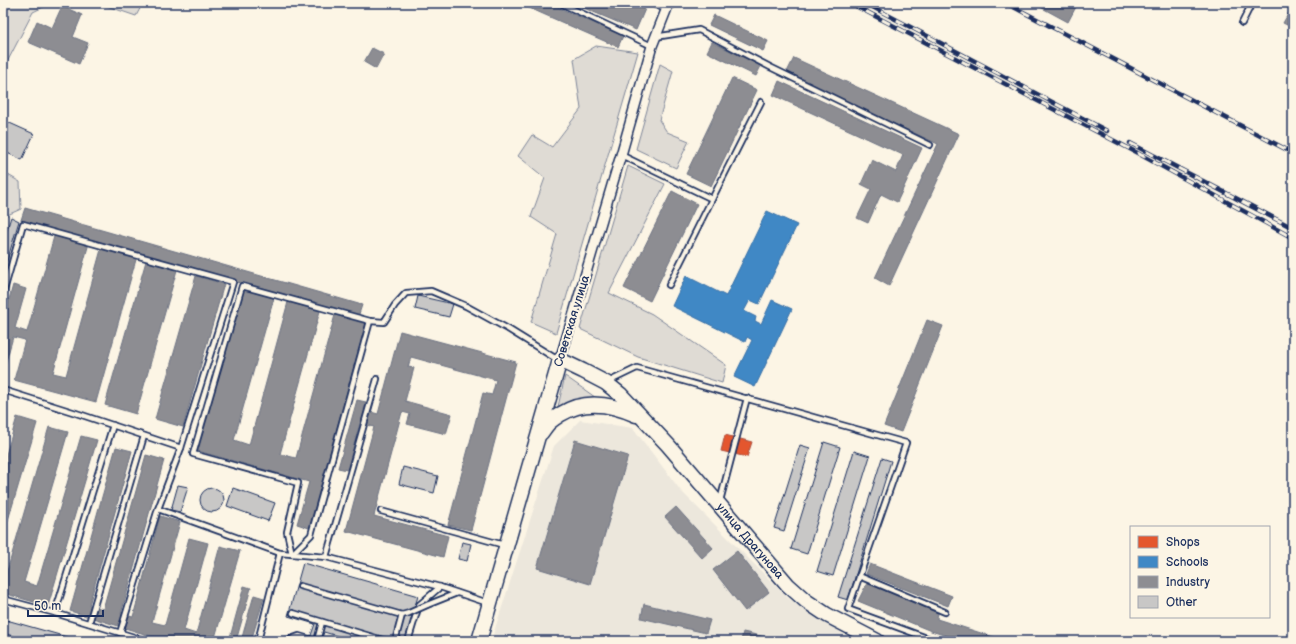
<svg xmlns="http://www.w3.org/2000/svg" width="1296" height="644" font-family="'Balsamiq Sans',sans-serif">
<style>
.built{fill:#ece7dc}
.green{fill:#dfdbd4;stroke:#7d8599}
.shops{fill:#e4572e;stroke:#a84b3c}
.schools{fill:#3f88c5;stroke:#346da6}
.industry{fill:#8d8d92;stroke:#6b7182}
.building{fill:#c8c7c6;stroke:#1b2f5e}
.lines{fill:none;stroke-linecap:round;stroke-linejoin:round}
.lane-casing{stroke:#1b2f5e;stroke-width:8}
.street-casing{stroke:#1b2f5e;stroke-width:12}
.primary-casing{stroke:#1b2f5e;stroke-width:17}
.lane{stroke:#fcf5e5;stroke-width:4.5}
.street{stroke:#fcf5e5;stroke-width:9}
.primary{stroke:#fcf5e5;stroke-width:14}
.rail-casing{stroke:#1b2f5e;stroke-width:4.5}
.rail{stroke:#fcf5e5;stroke-width:3;stroke-dasharray:9;stroke-linecap:butt}
.lane-bridge-casing{stroke:#1b2f5e;stroke-width:8;stroke-linecap:butt}
.lane-bridge{stroke:#fcf5e5;stroke-width:4.5}
.labels{text-anchor:middle;dominant-baseline:central;stroke-width:4;stroke-linejoin:round;paint-order:stroke}
.street-label{font-size:12px;fill:#1b2f5e;stroke:#fcf5e5}
</style>
<rect width="100%" height="100%" fill="#fcf5e5"/>
<filter id="ink" filterUnits="userSpaceOnUse"><feTurbulence type="fractalNoise" baseFrequency=".025" numOctaves="2"/><feDisplacementMap in="SourceGraphic" scale="8" xChannelSelector="R" yChannelSelector="G"/><feConvolveMatrix kernelMatrix="1 2 1 2 8 2 1 2 1" color-interpolation-filters="sRGB"/></filter>
<g filter="url(#ink)">
<path class="built" d="M 580,420 L 633,428 L 681,491 L 788,598 L 851,639 L 856,641 L 491,641 L 554,446 Z"/>
<g class="green">
<path d="M 3,3 L 52,3 L 33,12 L 3,70 Z"/>
<path d="M 98,3 L 143,3 L 136,16 Z"/>
<path d="M 596,46 L 638,52 L 556,333 L 531,322 L 557,234 L 531,217 L 545,178 L 518,156 L 532,135 L 552,147 L 581,109 L 574,59 Z"/>
<path d="M 660,64 L 673,71 L 659,120 L 667,132 L 689,141 L 676,168 L 636,149 Z"/>
<path d="M 628,166 L 665,184 L 609,293 L 652,314 L 726,365 L 722,383 L 638,357 L 580,329 Z"/>
<path d="M 3,172 L 20,182 L 21,209 L 5,216 L 3,223 Z"/>
<path d="M 565,376 L 602,402 L 557,411 Z"/>
</g>
<path class="shops" d="M 725,435 L 752,442 L 747,457 L 721,451 Z"/>
<path class="schools" d="M 767,211 L 797,225 L 759,304 L 750,300 L 744,311 L 756,317 L 755,321 L 761,324 L 772,300 L 792,309 L 755,387 L 734,377 L 752,340 L 747,337 L 745,342 L 672,306 L 686,276 L 726,296 Z"/>
<g class="industry">
<path d="M 518,3 L 548,3 L 623,36 L 618,47 Z"/>
<path d="M 572,3 L 630,3 L 645,9 L 636,30 Z"/>
<path d="M 1033,3 L 1078,3 L 1068,22 Z"/>
<path d="M 62,6 L 82,15 L 73,37 L 88,43 L 79,64 L 28,42 L 37,21 L 52,28 Z"/>
<path d="M 1292,7 L 1293,8 L 1293,28 L 1283,23 Z"/>
<path d="M 714,15 L 768,41 L 763,51 L 709,25 Z"/>
<path d="M 712,42 L 761,66 L 756,76 L 707,52 Z"/>
<path d="M 372,48 L 384,54 L 376,69 L 364,62 Z"/>
<path d="M 794,58 L 959,134 L 889,286 L 875,278 L 938,144 L 786,74 Z"/>
<path d="M 732,78 L 757,90 L 711,186 L 686,174 Z"/>
<path d="M 779,81 L 922,148 L 897,202 L 881,194 L 868,223 L 857,218 L 871,189 L 861,184 L 872,160 L 896,172 L 903,155 L 773,95 Z"/>
<path d="M 672,191 L 697,204 L 650,301 L 624,288 Z"/>
<path d="M 25,208 L 362,305 L 358,317 L 21,220 Z"/>
<path d="M 55,233 L 89,243 L 53,373 L 66,376 L 102,246 L 137,256 L 96,402 L 14,380 L 25,340 L 13,337 L 3,372 L 3,321 L 13,285 L 26,289 L 15,328 L 27,332 Z"/>
<path d="M 146,261 L 177,270 L 136,414 L 105,405 Z"/>
<path d="M 196,276 L 224,284 L 183,427 L 155,419 Z"/>
<path d="M 243,289 L 274,298 L 234,440 L 249,445 L 288,302 L 320,311 L 280,454 L 296,458 L 335,315 L 366,324 L 309,528 L 297,524 L 309,482 L 198,451 Z"/>
<path d="M 927,320 L 943,326 L 901,432 L 884,426 Z"/>
<path d="M 400,331 L 516,362 L 471,530 L 448,525 L 483,393 L 492,395 L 496,380 L 411,357 L 408,367 L 414,368 L 405,401 L 452,414 L 446,434 L 407,424 L 410,414 L 402,412 L 374,516 L 448,536 L 443,557 L 346,531 L 374,427 L 360,423 L 347,470 L 338,468 L 357,400 L 366,402 L 364,410 L 378,414 Z"/>
<path d="M 17,417 L 37,423 L 3,537 L 3,465 Z"/>
<path d="M 49,427 L 68,432 L 24,582 L 37,586 L 81,436 L 97,440 L 48,606 L 3,593 L 3,577 L 5,578 Z"/>
<path d="M 575,440 L 628,456 L 590,584 L 537,568 Z"/>
<path d="M 116,447 L 132,451 L 89,605 L 103,609 L 146,455 L 164,460 L 121,614 L 133,617 L 160,516 L 180,522 L 152,622 L 165,625 L 189,538 L 208,543 L 184,630 L 196,634 L 220,546 L 240,551 L 214,641 L 167,641 L 70,611 Z"/>
<path d="M 676,507 L 713,548 L 702,558 L 665,517 Z"/>
<path d="M 737,551 L 769,592 L 745,611 L 713,570 Z"/>
<path d="M 870,564 L 952,596 L 948,606 L 866,574 Z"/>
<path d="M 867,583 L 938,613 L 937,619 L 1006,641 L 963,641 L 931,631 L 858,601 Z"/>
<path d="M 244,586 L 251,588 L 236,641 L 229,641 Z"/>
<path d="M 254,595 L 264,598 L 251,641 L 241,641 Z"/>
<path d="M 644,604 L 710,620 L 706,633 L 641,618 Z"/>
<path d="M 743,632 L 784,641 L 741,641 Z"/>
</g>
<g class="building">
<path d="M 3,120 L 34,134 L 22,160 L 3,151 Z"/>
<path d="M 11,217 L 19,221 L 3,274 L 3,242 Z"/>
<path d="M 418,296 L 453,304 L 449,317 L 415,309 Z"/>
<path d="M 824,442 L 840,447 L 807,554 L 791,549 Z"/>
<path d="M 800,445 L 810,448 L 784,531 L 774,528 Z"/>
<path d="M 854,451 L 870,456 L 833,576 L 817,571 Z"/>
<path d="M 882,458 L 891,461 L 848,600 L 838,597 Z"/>
<path d="M 403,467 L 438,476 L 434,493 L 399,484 Z"/>
<path d="M 178,485 L 188,487 L 180,512 L 171,510 Z"/>
<circle cx="212" cy="500" r="12"/>
<path d="M 233,488 L 275,503 L 268,521 L 227,506 Z"/>
<path d="M 462,542 L 471,544 L 467,561 L 458,559 Z"/>
<path d="M 303,563 L 418,596 L 405,641 L 354,641 L 324,632 L 321,641 L 287,641 L 289,635 L 309,641 L 315,624 L 288,616 Z"/>
<path d="M 3,619 L 81,641 L 30,641 L 3,633 Z"/>
</g>
<g class="lines">
<g class="lane-casing">
<g id="lane">
<path d="M 560,3 L 652,46"/>
<path d="M 651,3 L 666,9"/>
<path d="M 1242,23 L 1252,3"/>
<path d="M 655,37 L 699,30 L 770,67 L 930,145"/>
<path d="M 621,155 L 712,199 L 761,102"/>
<path d="M 669,285 L 712,199"/>
<path d="M 3,294 L 23,224 L 233,282 L 181,448"/>
<path d="M 608,382 L 637,368 L 906,443 L 848,609 L 935,641"/>
<path d="M 3,390 L 76,413 L 181,448 L 158,509 L 280,553 L 326,557 L 440,587 L 488,603"/>
<path d="M 720,501 L 747,398"/>
<path d="M 381,511 L 504,545"/>
<path d="M 292,554 L 287,532 L 298,483 L 193,454 L 242,286 L 370,321"/>
<path d="M 292,554 L 311,535 L 370,321 L 384,322 L 395,305 L 406,293 L 431,291 L 466,306 L 508,329 L 558,360"/>
<path d="M 326,557 L 377,379"/>
<path d="M 859,576 L 945,612"/>
<path d="M 300,586 L 402,615 L 409,613"/>
<path d="M 3,599 L 55,613 L 147,641"/>
<path d="M 427,605 L 457,593"/>
<path d="M 55,613 L 113,425"/>
<path d="M 293,613 L 386,641"/>
<path d="M 89,623 L 144,436"/>
<path d="M 120,633 L 158,509"/>
<path d="M 258,641 L 280,553"/>
<path d="M 285,641 L 299,636 L 316,641"/>
<path d="M 317,641 L 322,622"/>
<path d="M 395,641 L 402,615"/>
<path d="M 408,641 L 419,605 L 440,587"/>
</g>
</g>
<g class="street-casing">
<path id="street" d="M 560,360 L 621,155 L 652,46 L 669,3"/>
</g>
<g class="primary-casing">
<g id="primary">
<path d="M 541,433 C 544,429 547,424 551,421 C 554,418 558,416 561,414 C 585,399 612,404 636,415"/>
<path id="s1" d="M 479,641 L 560,360 L 583,371 L 606,383 L 621,395 L 668,445 L 788,585 L 806,601 L 827,615 L 877,641"/>
</g>
</g>
<use href="#lane" class="lane"/>
<use href="#street" class="street"/>
<use href="#primary" class="primary"/>
<g class="rail-casing">
<g id="rail">
<path d="M 850,3 L 1130,149 L 1293,238"/>
<path d="M 865,3 L 1107,131"/>
<path d="M 1006,3 L 1293,153"/>
<path d="M 1130,143 L 1293,228"/>
</g>
</g>
<use href="#rail" class="rail"/>
<g class="lane-bridge-casing">
<path id="lane-bridge" d="M 409,613 L 427,605"/>
</g>
<use href="#lane-bridge" class="lane-bridge"/>
</g>
</g>
<g class="labels">
<g class="street-label">
<text transform="translate(572 321) rotate(-73)">Советская улица</text>
<text stroke="none"><textPath href="#s1" startOffset="558">улица Драгунова</textPath></text>
</g>
</g>
<rect width="1296" height="644" fill="none" stroke="#fcf5e5" stroke-width="16"/>
<rect x="8" y="8" width="1280" height="628" fill="none" stroke="#1b2f5e" stroke-width="1.5" filter="url(#ink)"/>
<rect x="1130" y="526" width="140" height="92" fill="#fcf5e5" stroke="#a2a6af"/>
<rect x="1138" y="536" width="20" height="12" fill="#e4572e" stroke="#a2a6af"/>
<text x="1166" y="546" font-size="12" fill="#1b2f5e">Shops</text>
<rect x="1138" y="556" width="20" height="12" fill="#3f88c5" stroke="#a2a6af"/>
<text x="1166" y="566" font-size="12" fill="#1b2f5e">Schools</text>
<rect x="1138" y="576" width="20" height="12" fill="#8d8d92" stroke="#a2a6af"/>
<text x="1166" y="586" font-size="12" fill="#1b2f5e">Industry</text>
<rect x="1138" y="596" width="20" height="12" fill="#c8c7c6" stroke="#a2a6af"/>
<text x="1166" y="606" font-size="12" fill="#1b2f5e">Other</text>
<path d="M28 610v6h75v-6" fill="none" stroke="#1b2f5e" stroke-width="2"/>
<text x="34" y="610" font-size="12" fill="#1b2f5e" stroke="#fcf5e5" stroke-width="3" paint-order="stroke">50 m</text>
</svg>
